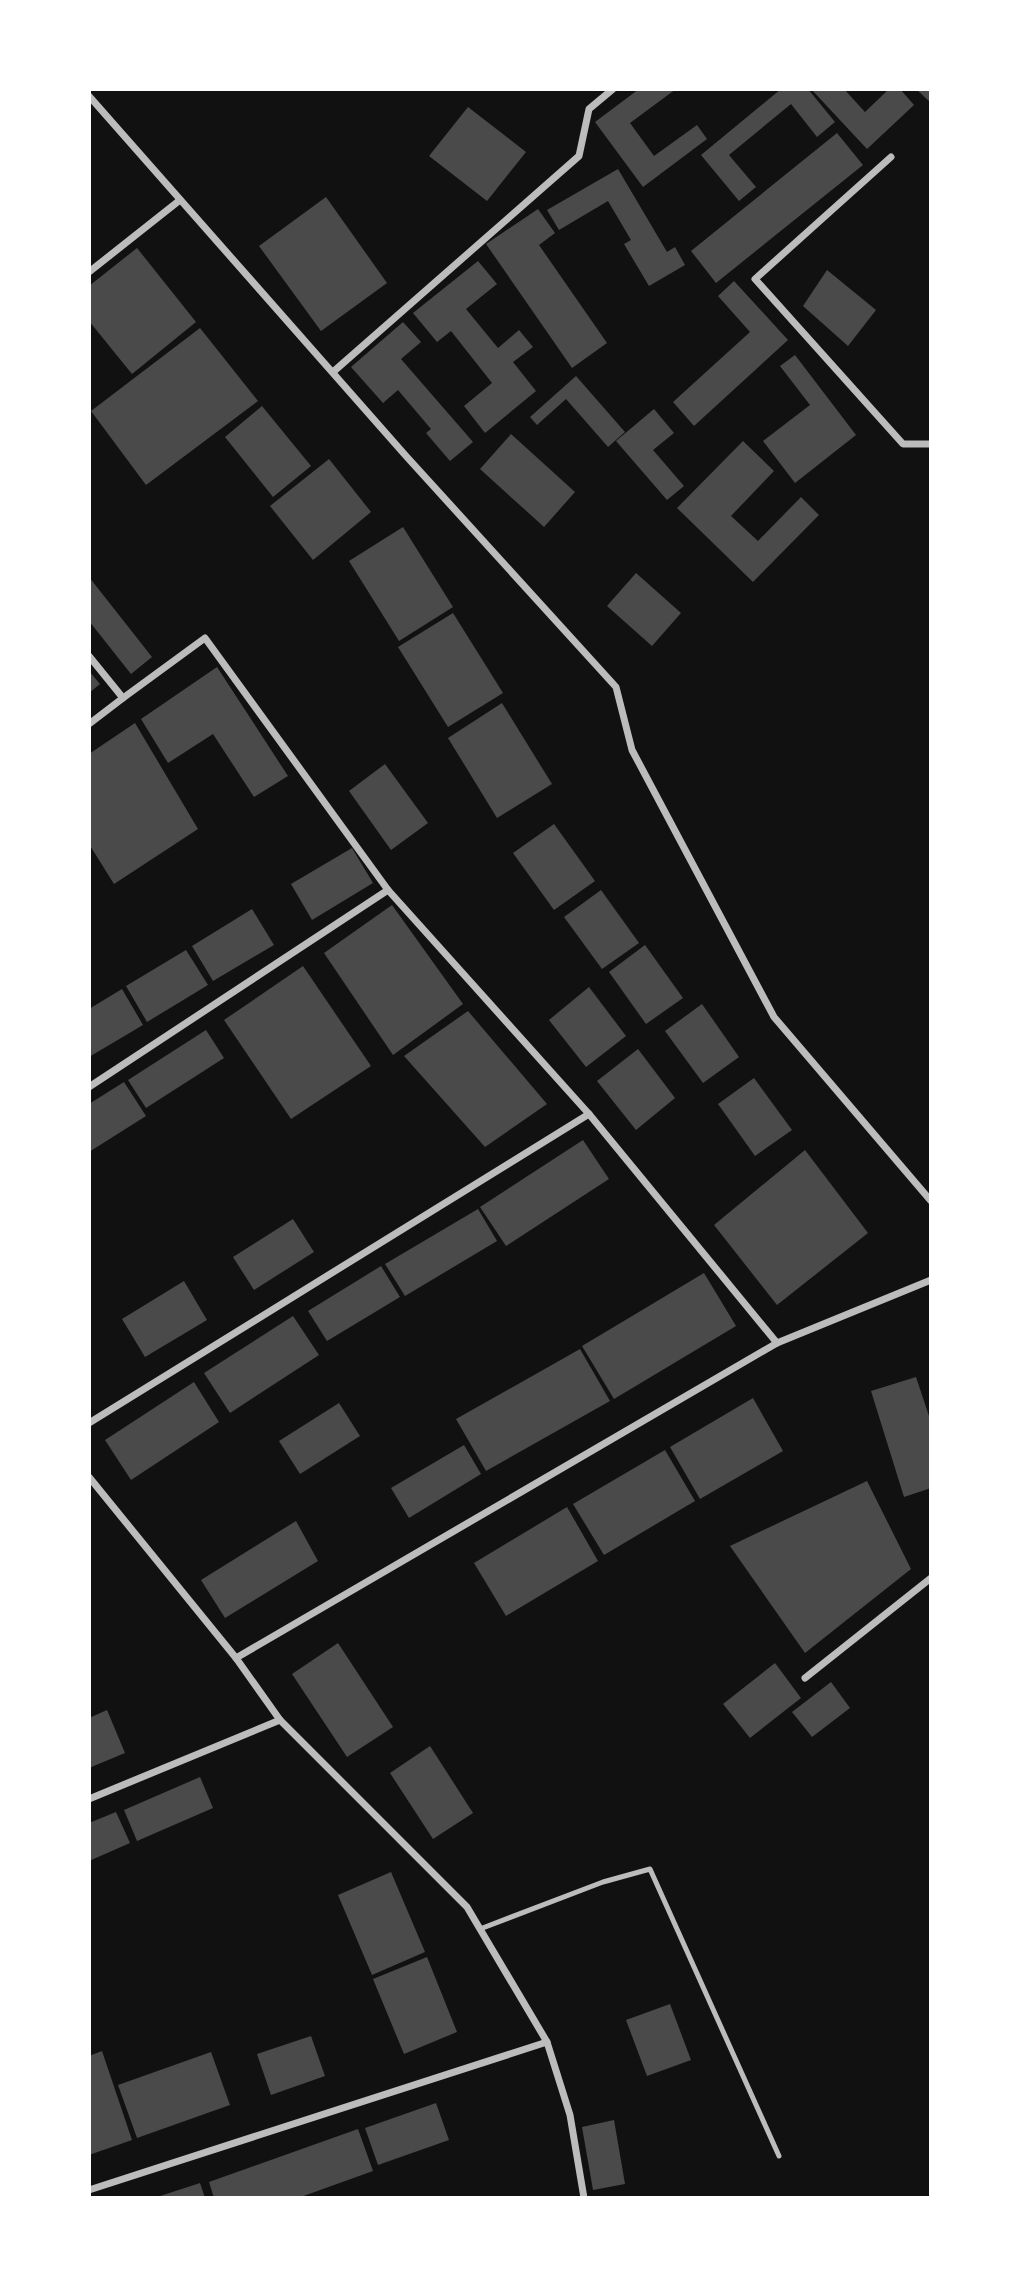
<svg xmlns="http://www.w3.org/2000/svg" width="1020" height="2287" font-family="'Varela Round',sans-serif">
<style>
.building{fill:#4a4a4a}
.lines{fill:none;stroke-linecap:round;stroke-linejoin:round}
.service{stroke:#bcbcbc;stroke-width:5}
.minor{stroke:#bcbcbc;stroke-width:7}
</style>
<rect width="100%" height="100%" fill="#111"/>
<g class="building">
<path d="M 639,89 L 676,89 L 630,123 L 654,156 L 697,125 L 707,139 L 643,187 L 595,122 Z"/>
<path d="M 781,89 L 808,89 L 835,122 L 817,137 L 791,104 L 729,155 L 756,187 L 739,201 L 701,155 Z"/>
<path d="M 811,89 L 844,89 L 865,112 L 889,89 L 900,89 L 914,105 L 867,149 Z"/>
<path d="M 916,89 L 931,89 L 931,103 Z"/>
<path d="M 468,107 L 526,152 L 487,201 L 429,156 Z"/>
<path d="M 837,133 L 863,165 L 716,283 L 691,251 Z"/>
<path d="M 618,169 L 667,252 L 675,247 L 685,265 L 649,286 L 624,244 L 631,240 L 608,201 L 559,230 L 547,210 Z"/>
<path d="M 326,197 L 387,283 L 321,331 L 259,246 Z"/>
<path d="M 538,209 L 555,233 L 539,245 L 607,343 L 572,368 L 486,244 Z"/>
<path d="M 137,248 L 196,322 L 132,374 L 89,321 L 89,286 Z"/>
<path d="M 478,261 L 497,284 L 466,309 L 498,348 L 519,330 L 533,347 L 513,362 L 536,391 L 485,433 L 464,406 L 492,383 L 451,331 L 437,342 L 413,313 Z"/>
<path d="M 827,270 L 876,310 L 848,346 L 803,306 Z"/>
<path d="M 734,281 L 788,340 L 694,426 L 673,402 L 750,332 L 718,296 Z"/>
<path d="M 403,322 L 421,342 L 401,359 L 473,442 L 450,461 L 426,433 L 431,429 L 398,390 L 383,403 L 351,367 Z"/>
<path d="M 200,328 L 258,401 L 146,485 L 91,411 Z"/>
<path d="M 795,355 L 856,435 L 795,483 L 763,441 L 810,405 L 780,366 Z"/>
<path d="M 576,376 L 625,432 L 608,447 L 566,399 L 537,425 L 530,417 Z"/>
<path d="M 262,406 L 311,466 L 273,497 L 225,437 Z"/>
<path d="M 654,409 L 674,433 L 653,450 L 684,486 L 667,500 L 616,441 Z"/>
<path d="M 511,434 L 575,492 L 544,527 L 480,469 Z"/>
<path d="M 743,441 L 774,471 L 731,516 L 758,541 L 801,497 L 819,515 L 753,582 L 677,508 Z"/>
<path d="M 329,459 L 371,512 L 313,560 L 270,506 Z"/>
<path d="M 403,527 L 453,607 L 399,641 L 349,561 Z"/>
<path d="M 636,573 L 681,613 L 652,646 L 607,606 Z"/>
<path d="M 89,577 L 152,657 L 131,674 L 89,621 Z"/>
<path d="M 453,613 L 503,693 L 448,727 L 398,647 Z"/>
<path d="M 217,667 L 288,776 L 254,797 L 213,734 L 168,763 L 141,719 Z"/>
<path d="M 89,671 L 100,684 L 89,693 Z"/>
<path d="M 502,703 L 552,784 L 497,818 L 448,738 Z"/>
<path d="M 135,723 L 198,829 L 114,884 L 89,844 L 89,754 Z"/>
<path d="M 385,764 L 428,823 L 391,850 L 349,791 Z"/>
<path d="M 554,824 L 595,881 L 554,910 L 513,853 Z"/>
<path d="M 352,848 L 373,883 L 312,920 L 291,884 Z"/>
<path d="M 601,890 L 639,943 L 602,969 L 564,917 Z"/>
<path d="M 392,905 L 463,1004 L 393,1055 L 324,953 Z"/>
<path d="M 252,909 L 274,945 L 213,981 L 192,946 Z"/>
<path d="M 645,945 L 683,998 L 646,1024 L 609,972 Z"/>
<path d="M 186,950 L 208,985 L 147,1022 L 126,986 Z"/>
<path d="M 303,966 L 371,1066 L 291,1119 L 224,1020 Z"/>
<path d="M 589,987 L 626,1036 L 586,1067 L 549,1020 Z"/>
<path d="M 122,989 L 143,1025 L 89,1057 L 89,1009 Z"/>
<path d="M 702,1004 L 739,1057 L 703,1083 L 665,1031 Z"/>
<path d="M 468,1011 L 547,1104 L 485,1147 L 404,1056 Z"/>
<path d="M 206,1030 L 224,1058 L 146,1108 L 128,1080 Z"/>
<path d="M 638,1049 L 675,1098 L 636,1130 L 597,1081 Z"/>
<path d="M 754,1078 L 792,1130 L 755,1156 L 718,1104 Z"/>
<path d="M 124,1082 L 146,1116 L 89,1152 L 89,1104 Z"/>
<path d="M 583,1140 L 609,1179 L 506,1246 L 480,1207 Z"/>
<path d="M 805,1150 L 868,1233 L 777,1305 L 714,1225 Z"/>
<path d="M 478,1209 L 497,1241 L 405,1296 L 385,1264 Z"/>
<path d="M 293,1219 L 314,1252 L 254,1290 L 233,1257 Z"/>
<path d="M 381,1266 L 400,1297 L 327,1341 L 308,1311 Z"/>
<path d="M 704,1273 L 736,1326 L 614,1399 L 582,1346 Z"/>
<path d="M 184,1281 L 207,1320 L 145,1357 L 122,1319 Z"/>
<path d="M 293,1316 L 319,1355 L 230,1413 L 204,1373 Z"/>
<path d="M 580,1349 L 610,1401 L 486,1471 L 456,1419 Z"/>
<path d="M 916,1377 L 931,1422 L 931,1488 L 904,1497 L 871,1391 Z"/>
<path d="M 194,1382 L 219,1422 L 131,1480 L 105,1440 Z"/>
<path d="M 753,1398 L 783,1451 L 700,1499 L 670,1447 Z"/>
<path d="M 339,1403 L 360,1436 L 300,1474 L 279,1441 Z"/>
<path d="M 464,1445 L 481,1474 L 409,1518 L 391,1488 Z"/>
<path d="M 665,1450 L 695,1501 L 604,1555 L 573,1504 Z"/>
<path d="M 867,1481 L 911,1569 L 805,1653 L 730,1546 Z"/>
<path d="M 567,1507 L 598,1561 L 506,1616 L 474,1563 Z"/>
<path d="M 296,1521 L 318,1561 L 225,1618 L 201,1580 Z"/>
<path d="M 338,1643 L 393,1727 L 347,1757 L 292,1674 Z"/>
<path d="M 775,1663 L 801,1698 L 750,1738 L 723,1704 Z"/>
<path d="M 831,1682 L 850,1708 L 812,1737 L 792,1712 Z"/>
<path d="M 107,1710 L 125,1753 L 89,1768 L 89,1718 Z"/>
<path d="M 430,1746 L 473,1813 L 433,1839 L 390,1773 Z"/>
<path d="M 200,1777 L 213,1808 L 137,1841 L 124,1810 Z"/>
<path d="M 116,1812 L 130,1843 L 89,1861 L 89,1823 Z"/>
<path d="M 391,1872 L 425,1952 L 372,1975 L 338,1895 Z"/>
<path d="M 427,1957 L 457,2032 L 404,2054 L 373,1979 Z"/>
<path d="M 670,2004 L 691,2060 L 647,2076 L 626,2020 Z"/>
<path d="M 311,2036 L 325,2076 L 271,2095 L 257,2054 Z"/>
<path d="M 102,2051 L 132,2140 L 89,2155 L 89,2056 Z"/>
<path d="M 211,2052 L 230,2105 L 137,2138 L 118,2085 Z"/>
<path d="M 436,2103 L 449,2140 L 378,2165 L 365,2128 Z"/>
<path d="M 614,2120 L 625,2184 L 593,2190 L 582,2127 Z"/>
<path d="M 358,2129 L 373,2171 L 298,2198 L 214,2198 L 209,2182 Z"/>
<path d="M 200,2183 L 205,2198 L 157,2198 L 157,2197 Z"/>
</g>
<g class="lines">
<path class="service" d="M 480,1929 L 603,1882 L 650,1869 L 779,2156"/>
<g class="minor">
<path d="M 89,96 L 406,456 L 616,687 L 632,750 L 774,1017 L 931,1201"/>
<path d="M 891,157 L 755,279 L 903,444 L 931,444"/>
<path d="M 89,272 L 180,200"/>
<path d="M 333,372 L 579,156 L 589,109 L 613,89"/>
<path d="M 89,656 L 123,698 L 205,638 L 388,890 L 589,1114 L 777,1343"/>
<path d="M 89,724 L 123,698"/>
<path d="M 89,1087 L 388,890"/>
<path d="M 89,1423 L 589,1114"/>
<path d="M 89,1477 L 236,1658 L 280,1720 L 467,1907 L 547,2042 L 570,2115 L 584,2198"/>
<path d="M 236,1658 L 777,1343 L 931,1280"/>
<path d="M 805,1678 L 931,1578"/>
<path d="M 89,1799 L 280,1720"/>
<path d="M 89,2190 L 547,2042"/>
</g>
</g>
<rect width="1020" height="2287" fill="none" stroke="#ffffff" stroke-width="182"/>
</svg>
